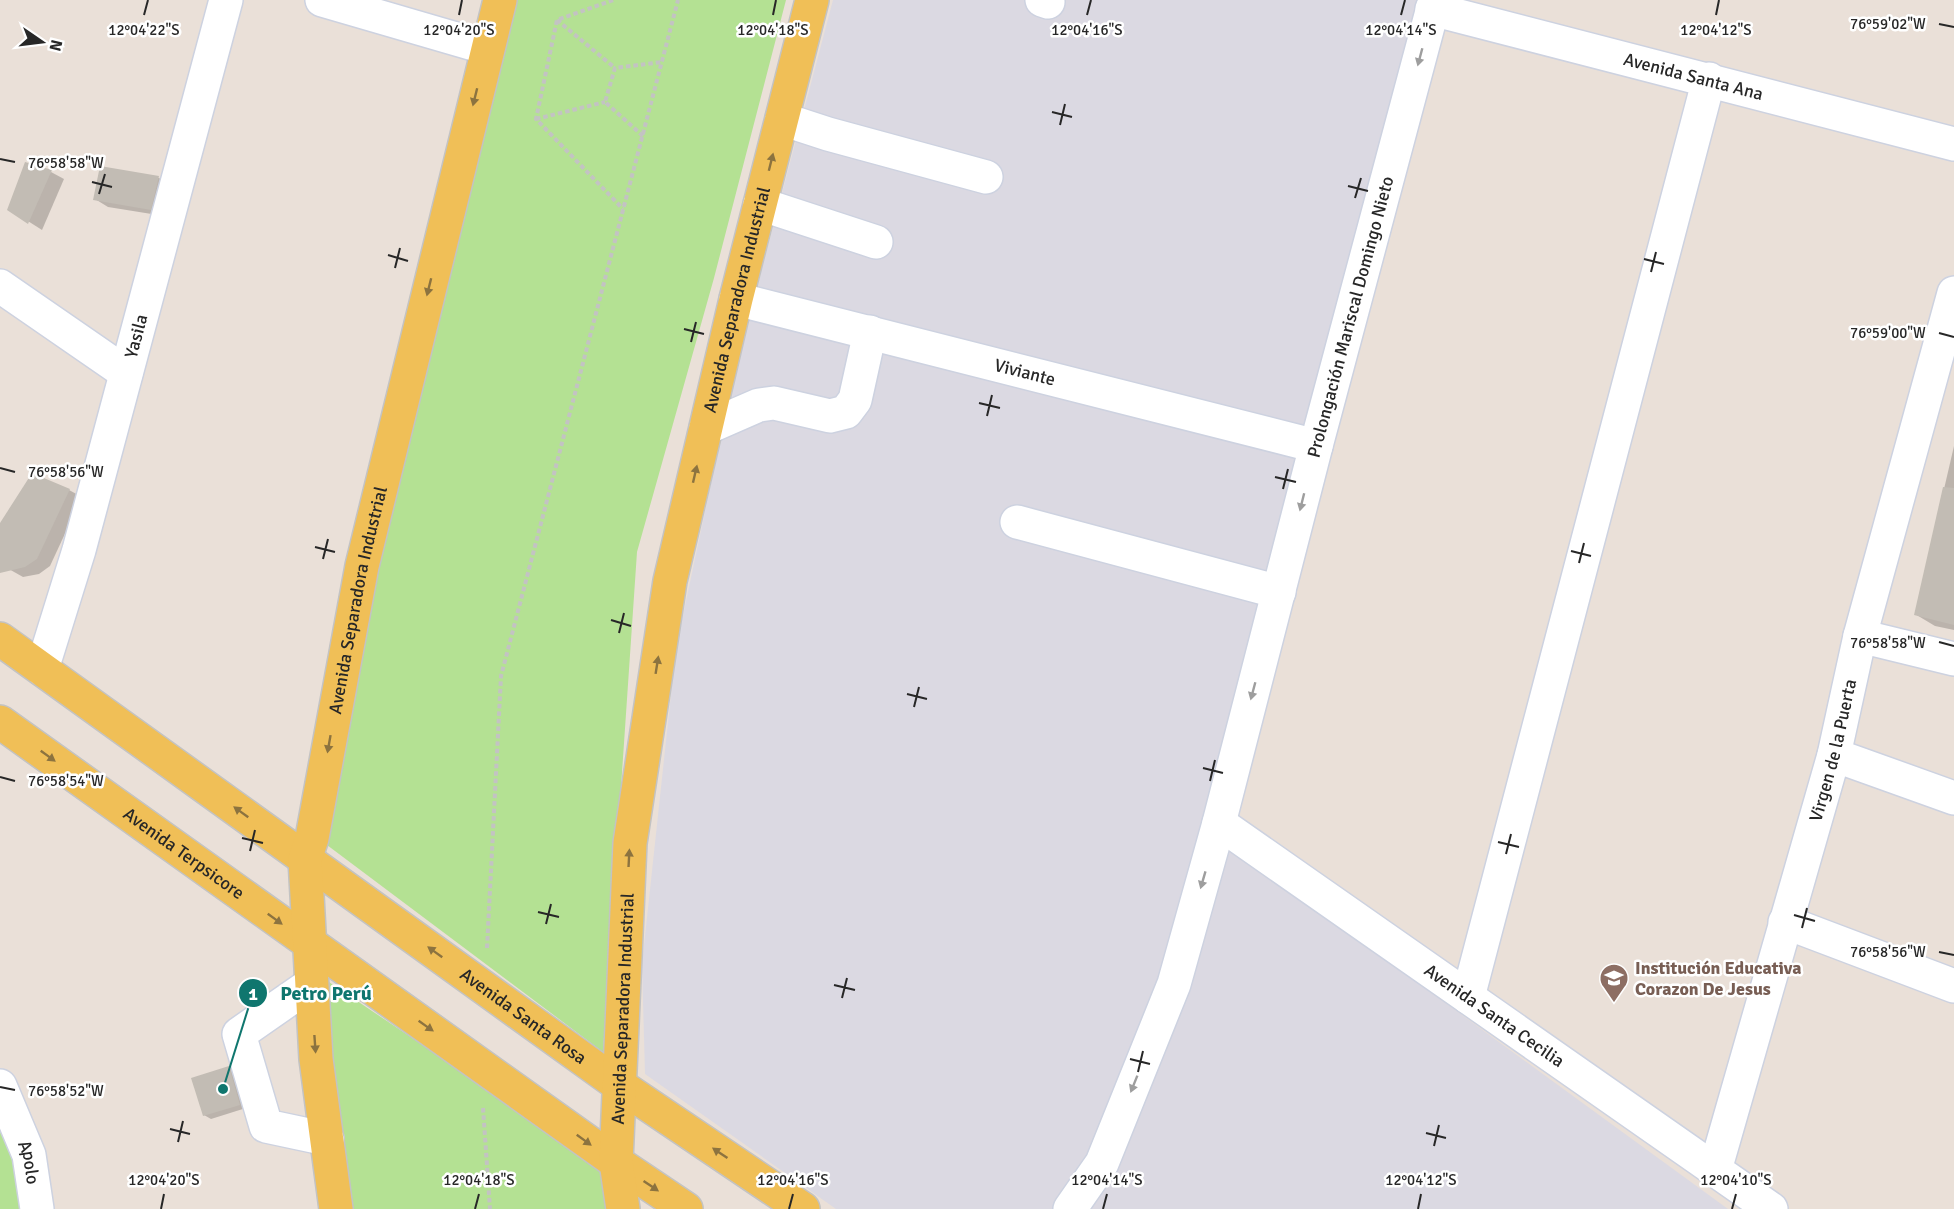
<svg xmlns="http://www.w3.org/2000/svg" width="1954" height="1209" font-family="Signika,sans-serif">
<style>
.industrial{fill:#dbd9e2}
.green{fill:#b4e193}
.shadow{fill:#0003}
.building{fill:#c2bcb4}
.lines{fill:none;stroke-linecap:round;stroke-linejoin:round}
.minor-casing{stroke:#cdd2e0;stroke-width:36}
.major-casing{stroke:#c3c3c3;stroke-width:36}
.path{stroke:#c3c3c3;stroke-width:4;stroke-dasharray:4.5 3;stroke-linecap:butt}
.minor{stroke:#fff;stroke-width:33}
.major{stroke:#f0bf57;stroke-width:33}
.oneway{fill:#9e9e9e}
.oneway2{fill:#8c733f}
.ticks{fill:none;stroke:#272727;stroke-width:2}
.labels{text-anchor:middle;dominant-baseline:central;stroke-width:5;stroke-linejoin:round;paint-order:stroke}
.street-label{font-size:18px;fill:#272727;stroke:#fff}
.education-label{font-size:18px;font-weight:bold;fill:#785e54;stroke:#fff;text-anchor:start}
.ticks-label{font-size:15px;text-anchor:middle;fill:#272727;stroke:#fff;stroke-width:5;stroke-linejoin:round;paint-order:stroke}
.leader{fill:none;stroke:#0f766e;stroke-width:2}
.callout-dot{fill:#0f766e;stroke:#fff;stroke-width:2}
.mark-label{font-size:18px;text-anchor:middle;font-weight:bold;fill:#fff}
.callout-label{font-size:20px;text-anchor:middle;font-weight:bold;fill:#0f766e;stroke:#fff;stroke-width:5;stroke-linejoin:round;paint-order:stroke}
</style>
<rect width="100%" height="100%" fill="#eae0d8"/>
<path class="industrial" d="M 833,0 L 1433,0 L 1204,827 L 1728,1209 L 836,1209 L 645,1074 L 642,964 L 676,648 L 734,375 Z"/>
<g class="green">
<path d="M 514,0 L 786,0 L 714,278 L 637,552 L 603,1052 L 327,845 L 377,570 Z"/>
<path d="M 320,976 L 604,1167 L 610,1209 L 353,1209 Z"/>
<path d="M 0,1125 L 9,1137 L 20,1209 L 0,1209 Z"/>
</g>
<g class="shadow">
<path d="M 101,167 L 159,178 L 172,185 L 164,216 L 108,207 L 95,199 Z"/>
<path d="M 51,172 L 64,179 L 42,230 L 9,209 Z"/>
<path d="M 1954,446 L 1954,630 L 1935,626 L 1915,614 Z"/>
<path d="M 69,490 L 82,497 L 50,566 L 39,574 L 23,577 L 0,564 L 0,525 Z"/>
<path d="M 229,1068 L 235,1072 L 246,1108 L 211,1119 L 204,1115 Z"/>
</g>
<g class="building">
<path d="M 25,162 L 52,170 L 28,224 L 7,210 Z"/>
<path d="M 100,166 L 159,176 L 151,210 L 93,200 Z"/>
<path d="M 32,473 L 70,489 L 37,559 L 25,567 L 0,573 L 0,523 Z"/>
<path d="M 1943,487 L 1954,488 L 1954,625 L 1914,615 Z"/>
<path d="M 229,1066 L 240,1105 L 203,1116 L 191,1078 Z"/>
</g>
<g class="lines">
<g class="minor-casing">
<g id="minor">
<path d="M 322,0 L 487,48"/>
<path d="M 1042,0 L 1048,2"/>
<path id="s1" d="M 1432,9 L 1954,144"/>
<path d="M 782,119 L 828,134 L 986,177"/>
<path d="M 760,204 L 876,242"/>
<path d="M 0,286 L 126,373"/>
<path id="s2" d="M 736,299 L 1316,446"/>
<path d="M 706,428 L 759,405 L 774,403 L 830,416 L 846,412 L 855,400 L 870,332"/>
<path d="M 1017,522 L 1279,592"/>
<path d="M 1860,636 L 1954,659"/>
<path id="s3" d="M 42,669 L 79,550 L 226,0"/>
<path d="M 1834,755 L 1954,798"/>
<path id="s4" d="M 1219,823 L 1771,1209"/>
<path d="M 1785,922 L 1954,986"/>
<path d="M 311,984 L 239,1034 L 266,1126 L 327,1139"/>
<path d="M 1468,997 L 1709,79"/>
<path id="s5" d="M 0,1086 L 29,1155 L 37,1209"/>
<path id="s6" d="M 1715,1170 L 1834,755 L 1860,636 L 1954,293"/>
<path id="s7" d="M 1070,1209 L 1102,1163 L 1174,984 L 1219,823 L 1316,446 L 1435,0"/>
</g>
</g>
<g class="major-casing">
<g id="major">
<path id="s8" d="M 0,639 L 619,1085 L 803,1209"/>
<path id="s9" d="M 0,722 L 616,1162 L 686,1209"/>
<path id="s10" d="M 336,1209 L 316,1059 L 305,859 L 312,838 L 362,566 L 500,0"/>
<path id="s11" d="M 623,1209 L 616,1162 L 630,843 L 670,581 L 736,299 L 812,0"/>
</g>
</g>
<g class="path">
<path d="M 613,0 L 557,20 L 536,119 L 623,209"/>
<path d="M 557,20 L 615,68"/>
<path d="M 536,119 L 605,102"/>
<path d="M 643,136 L 605,102 L 615,68 L 662,62"/>
<path d="M 487,948 L 501,676 L 678,0"/>
<path d="M 483,1108 L 490,1209"/>
</g>
<use href="#minor" class="minor"/>
<use href="#major" class="major"/>
</g>
<defs><path id="oneway-solid" d="M-6-.8H1V-3.2L6.5 0L1 3.2V.8H-6Z" transform="scale(1.5)"/></defs>
<g class="oneway">
<use href="#oneway-solid" transform="translate(1420 57) rotate(105)"/>
<use href="#oneway-solid" transform="translate(1302 502) rotate(104)"/>
<use href="#oneway-solid" transform="translate(1253 691) rotate(105)"/>
<use href="#oneway-solid" transform="translate(1203 880) rotate(106)"/>
<use href="#oneway-solid" transform="translate(1134 1084) rotate(112)"/>
</g>
<g class="oneway2">
<use href="#oneway-solid" transform="translate(475 97) rotate(104)"/>
<use href="#oneway-solid" transform="translate(771 162) rotate(-76)"/>
<use href="#oneway-solid" transform="translate(429 287) rotate(104)"/>
<use href="#oneway-solid" transform="translate(695 474) rotate(-77)"/>
<use href="#oneway-solid" transform="translate(657 665) rotate(-81)"/>
<use href="#oneway-solid" transform="translate(329 744) rotate(100)"/>
<use href="#oneway-solid" transform="translate(48 756) rotate(36)"/>
<use href="#oneway-solid" transform="translate(241 812) rotate(-144)"/>
<use href="#oneway-solid" transform="translate(629 858) rotate(-87)"/>
<use href="#oneway-solid" transform="translate(275 919) rotate(36)"/>
<use href="#oneway-solid" transform="translate(435 952) rotate(-144)"/>
<use href="#oneway-solid" transform="translate(426 1026) rotate(35)"/>
<use href="#oneway-solid" transform="translate(315 1044) rotate(86)"/>
<use href="#oneway-solid" transform="translate(584 1140) rotate(36)"/>
<use href="#oneway-solid" transform="translate(720 1153) rotate(-146)"/>
<use href="#oneway-solid" transform="translate(651 1186) rotate(34)"/>
</g>
<path class="ticks" d="M 144,15 L 148,0M 459,15 L 462,0M 773,15 L 776,0M 1087,15 L 1091,0M 1401,15 L 1405,0M 1716,15 L 1719,0M 1939,24 L 1954,27M 1052,112 L 1072,117M 1060,125 L 1065,104M 0,159 L 15,162M 92,182 L 112,187M 1348,186 L 1368,191M 99,194 L 105,174M 1355,198 L 1361,178M 388,255 L 408,261M 1644,259 L 1664,264M 395,268 L 400,248M 1651,272 L 1656,252M 684,329 L 704,334M 1939,333 L 1954,337M 691,342 L 696,322M 979,403 L 1000,408M 987,416 L 992,395M 0,468 L 15,472M 1275,477 L 1296,482M 1283,489 L 1288,469M 315,547 L 335,552M 1571,551 L 1591,556M 323,559 L 328,539M 1579,563 L 1584,543M 611,620 L 631,626M 619,633 L 624,613M 1939,642 L 1954,646M 907,694 L 927,699M 914,707 L 919,687M 1203,768 L 1223,773M 0,777 L 15,781M 1210,781 L 1215,760M 242,838 L 263,843M 1498,842 L 1519,847M 250,851 L 255,830M 1506,854 L 1511,834M 538,912 L 559,917M 1794,915 L 1815,921M 546,924 L 551,904M 1802,928 L 1807,908M 1939,952 L 1954,955M 834,985 L 855,990M 842,998 L 847,978M 1130,1059 L 1150,1064M 1138,1072 L 1143,1051M 0,1087 L 15,1090M 170,1129 L 190,1134M 1426,1133 L 1446,1138M 178,1142 L 183,1121M 1434,1146 L 1439,1125M 161,1209 L 164,1194M 475,1209 L 479,1194M 789,1209 L 793,1194M 1103,1209 L 1107,1194M 1418,1209 L 1421,1194M 1732,1209 L 1736,1194"/>
<defs>
<g id="school-pin" transform="scale(1.5)"><path d="M0 17L-7.5 6A9.5 9.5 0 1 1 7.5 6Z" fill="#8d6e63" stroke="#fff"/><path d="M0-5L7-2L0 1L-7-2ZM-4 1L0 2.5L4 1V4Q0 6-4 4Z" fill="#fff"/></g>
</defs>
<g fill-rule="evenodd">
<use href="#school-pin" x="1614" y="978"/>
</g>
<g class="labels">
<g class="street-label">
<text stroke="none"><textPath href="#s1" startOffset="270">Avenida Santa Ana</textPath></text>
<text stroke="none"><textPath href="#s11" startOffset="921">Avenida Separadora Industrial</textPath></text>
<text stroke="none"><textPath href="#s7" startOffset="939">Prolongación Mariscal Domingo Nieto</textPath></text>
<text stroke="none"><textPath href="#s3" startOffset="346">Yasila</textPath></text>
<text stroke="none"><textPath href="#s2" startOffset="298">Viviante</textPath></text>
<text stroke="none"><textPath href="#s10" startOffset="616">Avenida Separadora Industrial</textPath></text>
<text stroke="none"><textPath href="#s6" startOffset="436">Virgen de la Puerta</textPath></text>
<text stroke="none"><textPath href="#s9" startOffset="226">Avenida Terpsicore</textPath></text>
<text stroke="none"><textPath href="#s11" startOffset="201">Avenida Separadora Industrial</textPath></text>
<text stroke="none"><textPath href="#s8" startOffset="645">Avenida Santa Rosa</textPath></text>
<text stroke="none"><textPath href="#s4" startOffset="336">Avenida Santa Cecilia</textPath></text>
<text stroke="none"><textPath href="#s5" startOffset="82">Apolo</textPath></text>
</g>
<g class="education-label">
<text x="1635" y="968">Institución Educativa<tspan x="1635" dy="21">Corazon De Jesus</tspan></text>
</g>
</g>
<g class="ticks-label">
<text x="1888" y="29">76°59'02"W</text>
<text x="144" y="35">12°04'22"S</text>
<text x="459" y="35">12°04'20"S</text>
<text x="773" y="35">12°04'18"S</text>
<text x="1087" y="35">12°04'16"S</text>
<text x="1401" y="35">12°04'14"S</text>
<text x="1716" y="35">12°04'12"S</text>
<text x="66" y="168">76°58'58"W</text>
<text x="1888" y="338">76°59'00"W</text>
<text x="66" y="477">76°58'56"W</text>
<text x="1888" y="648">76°58'58"W</text>
<text x="66" y="786">76°58'54"W</text>
<text x="1888" y="957">76°58'56"W</text>
<text x="66" y="1096">76°58'52"W</text>
<text x="164" y="1185">12°04'20"S</text>
<text x="479" y="1185">12°04'18"S</text>
<text x="793" y="1185">12°04'16"S</text>
<text x="1107" y="1185">12°04'14"S</text>
<text x="1421" y="1185">12°04'12"S</text>
<text x="1736" y="1185">12°04'10"S</text>
</g>
<path class="leader" d="M223 1089L253 993"/>
<g class="callout-dot">
<circle cx="223" cy="1089" r="6"/>
<circle cx="253" cy="993" r="15"/>
</g>
<g class="mark-label">
<text x="253" y="1000">1</text>
</g>
<g class="callout-label">
<text x="326" y="1000">Petro Perú</text>
</g>
<g transform="translate(42 42) rotate(104)" stroke="#ffffff" stroke-width="4.5" paint-order="stroke">
<path d="M0-4.5L10 22L0 15L-10 22Z" fill="#272727"/>
<text y="-9" font-size="16" font-weight="bold" text-anchor="middle" fill="#272727">N</text>
</g>
</svg>
